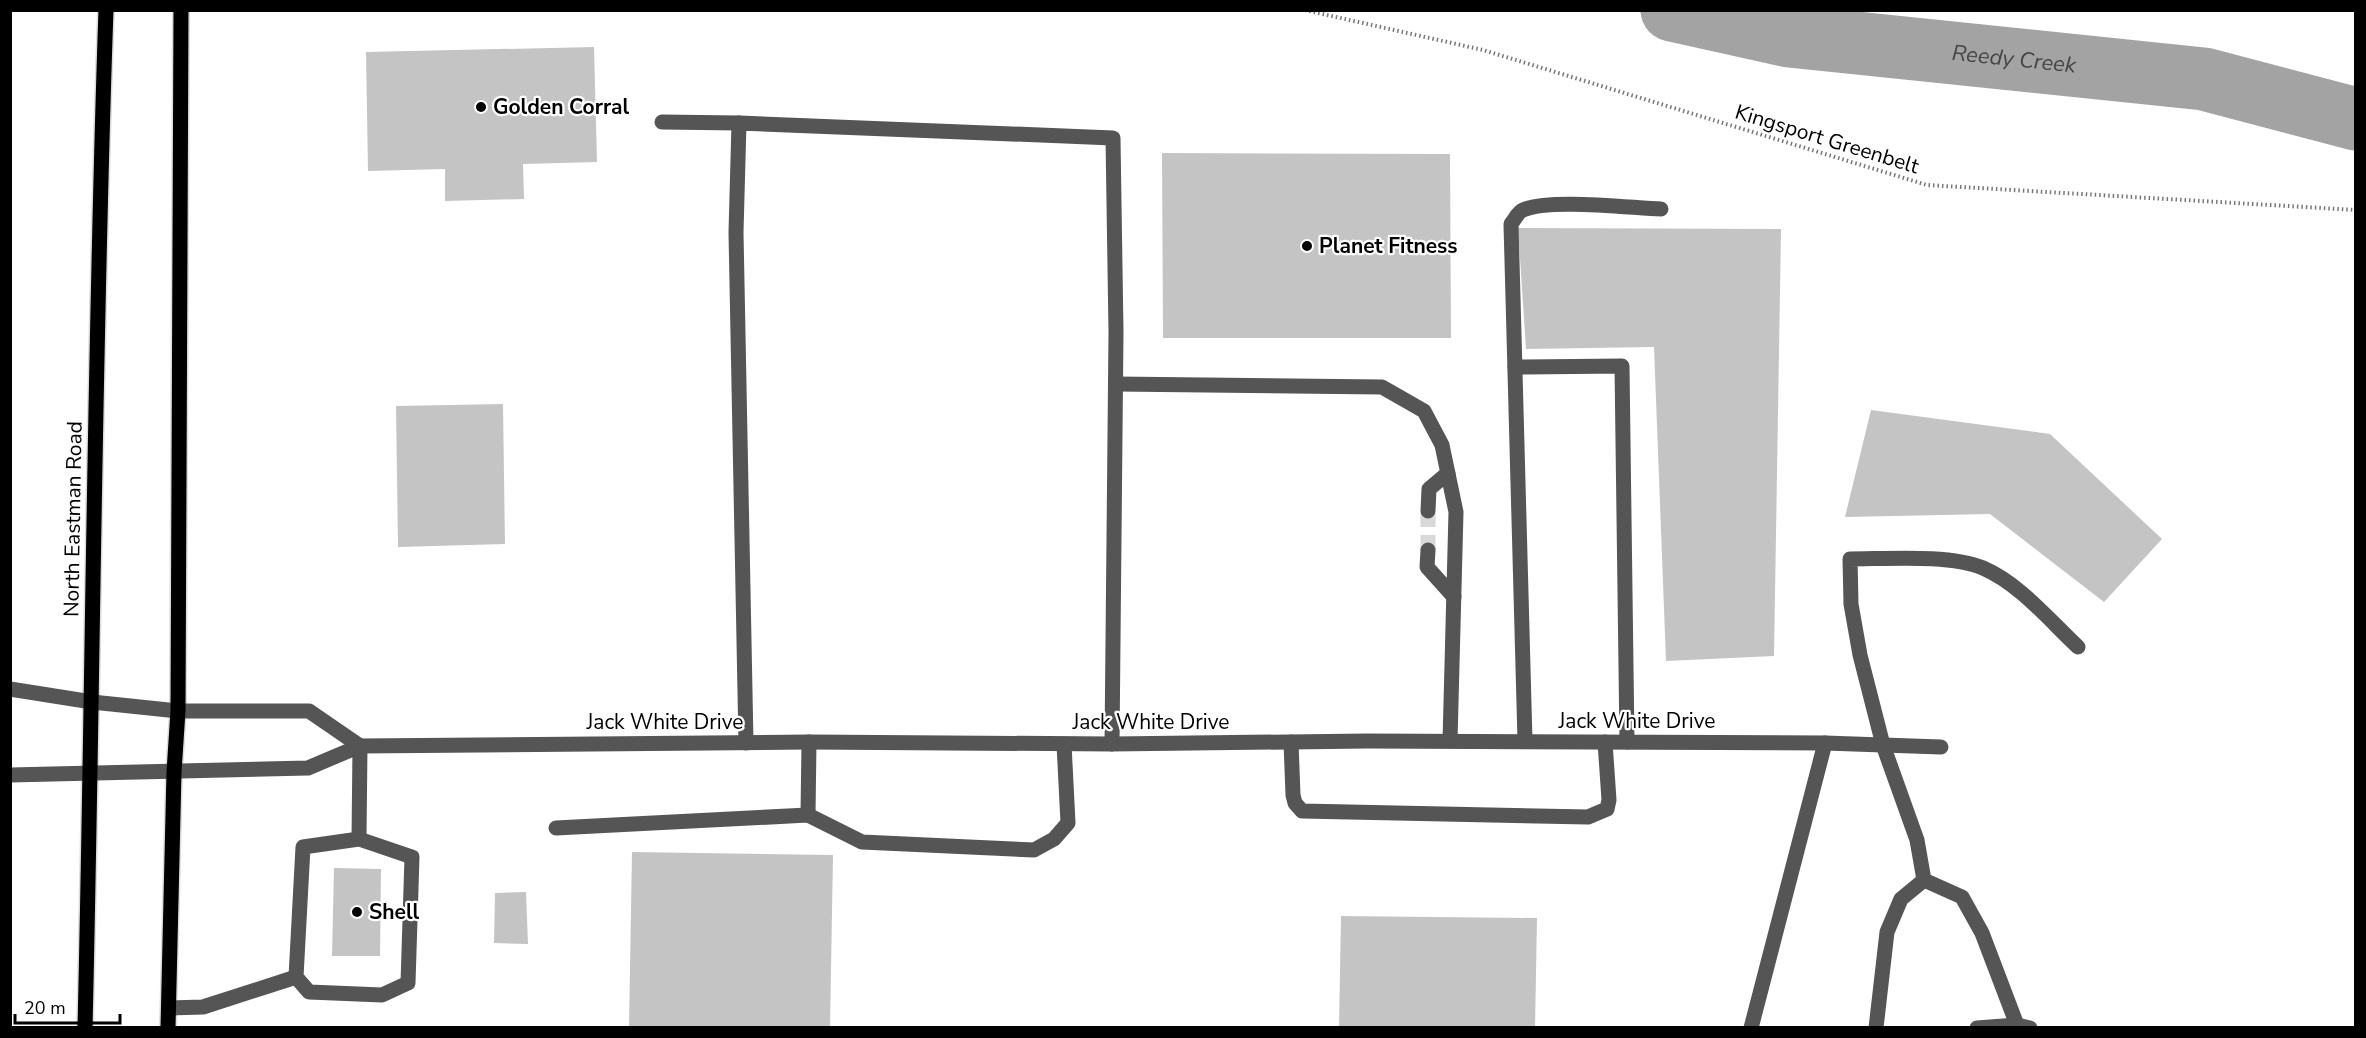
<svg xmlns="http://www.w3.org/2000/svg" width="2366" height="1038" font-family="'Nunito Sans',sans-serif">
<style>
.lines{fill:none;stroke-linecap:round;stroke-linejoin:round}
.river{stroke:#a3a3a3;stroke-width:63}
.building{fill:#c4c4c4}
.minor-tunnel{stroke:#d9d9d9;stroke-width:15;stroke-dasharray:15 8;stroke-linecap:butt}
.major-casing{stroke:#dbdbdb;stroke-width:18}
.path{stroke:#777;stroke-width:4;stroke-dasharray:1.5 3;stroke-linecap:butt}
.minor{stroke:#555;stroke-width:15}
.major{stroke:#000;stroke-width:15}
.poi-dot{fill:#000;stroke:#fff;stroke-width:2}
.labels{text-anchor:middle;dominant-baseline:central;stroke-width:4.5;stroke-linejoin:round;paint-order:stroke}
.poi-label{font-size:21px;font-weight:bold;fill:#000;stroke:#fff;text-anchor:start}
.street-label{font-size:21px;fill:#000;stroke:#fff}
.water-label{font-size:22px;font-style:italic;fill:#444;stroke:#fff}
</style>
<rect width="100%" height="100%" fill="#fff"/>
<g class="lines">
<path class="river" id="s1" d="M 1672,10 L 1789,36 L 2204,79 L 2356,119"/>
</g>
<g class="building">
<path d="M 594,47 L 597,162 L 523,164 L 524,199 L 445,201 L 445,169 L 368,171 L 366,52 Z"/>
<path d="M 1162,153 L 1450,154 L 1451,338 L 1163,338 Z"/>
<path d="M 1518,228 L 1781,229 L 1774,656 L 1666,661 L 1654,347 L 1526,349 Z"/>
<path d="M 503,404 L 505,544 L 398,547 L 396,406 Z"/>
<path d="M 1871,410 L 2050,434 L 2162,539 L 2104,602 L 1990,514 L 1845,517 Z"/>
<path d="M 632,852 L 833,855 L 830,1028 L 629,1028 Z"/>
<path d="M 334,868 L 381,869 L 380,956 L 332,956 Z"/>
<path d="M 526,892 L 528,944 L 494,943 L 495,893 Z"/>
<path d="M 1341,916 L 1537,918 L 1535,1028 L 1339,1028 Z"/>
</g>
<g class="lines">
<path class="minor-tunnel" d="M 1428,550 L 1428,511"/>
<g class="major-casing">
<g id="major">
<path d="M 85,1028 C 93,688 94,349 106,10"/>
<path d="M 168,1028 L 174,772 L 178,711 L 181,10"/>
</g>
</g>
<path class="path" d="M 1305,10 L 1483,50 L 1927,185 L 2356,210"/>
<g class="minor">
<path d="M 662,122 L 739,123"/>
<path d="M 1515,367 L 1622,366 L 1627,742"/>
<path d="M 1116,384 L 1382,387 L 1424,411 L 1442,445 L 1456,512 L 1450,741"/>
<path d="M 1428,511 L 1429,489 L 1448,473"/>
<path d="M 1428,550 L 1427,567 L 1454,597"/>
<path d="M 10,689 L 92,702 L 178,711 L 309,711 L 360,746"/>
<path d="M 1525,741 L 1511,224 C 1515,219 1518,212 1523,210 C 1548,198 1631,208 1661,209"/>
<path d="M 1291,742 L 1293,795 L 1295,803 L 1302,811 L 1588,817 L 1607,809 L 1609,800 L 1605,742"/>
<path d="M 746,743 L 736,232 L 739,123 L 1113,138 L 1116,332 L 1112,744"/>
<path d="M 10,775 L 308,768 L 360,746 L 809,742 L 1112,744 L 1367,741 L 1825,743 L 1941,747"/>
<path d="M 808,815 L 809,742"/>
<path d="M 556,828 L 808,815 L 862,842 L 1034,850 L 1054,839 L 1068,823 L 1064,744"/>
<path d="M 359,839 L 303,847 L 296,977 L 309,992 L 382,995 L 408,983 L 412,857 L 359,839 L 360,746"/>
<path d="M 169,1008 L 203,1007 L 296,977"/>
<path d="M 2017,1025 L 1982,933 L 1962,897 L 1924,880 L 1917,840 L 1883,745 L 1860,655 L 1851,604 L 1850,559 C 1886,559 1950,554 1983,568 C 2020,584 2049,620 2078,647"/>
<path d="M 1751,1028 L 1825,743"/>
<path d="M 1876,1028 L 1887,932 L 1901,899 L 1924,880"/>
<path d="M 1977,1028 L 2017,1025 L 2030,1028"/>
</g>
<use href="#major" class="major"/>
</g>
<g class="poi-dot">
<circle cx="481" cy="107" r="6"/>
<circle cx="1307" cy="246" r="6"/>
<circle cx="357" cy="912" r="6"/>
</g>
<g class="labels">
<g class="poi-label">
<text x="493" y="107">Golden Corral</text>
<text x="1319" y="246">Planet Fitness</text>
<text x="369" y="912">Shell</text>
</g>
<g class="street-label">
<text transform="translate(1827 139) rotate(17)">Kingsport Greenbelt</text>
<text transform="translate(73 519) rotate(-89)">North Eastman Road</text>
<text x="1637" y="721">Jack White Drive</text>
<text x="665" y="722">Jack White Drive</text>
<text x="1151" y="722">Jack White Drive</text>
</g>
<g class="water-label">
<text stroke="none"><textPath href="#s1" startOffset="346">Reedy Creek</textPath></text>
</g>
</g>
<rect width="2366" height="1038" fill="none" stroke="#000000" stroke-width="24"/>
<path d="M15 1014v9h105v-9" fill="none" stroke="#000000" stroke-width="3"/>
<text x="24" y="1014" font-size="18" fill="#000000" stroke="#ffffff" stroke-width="4.5" paint-order="stroke">20 m</text>
</svg>
